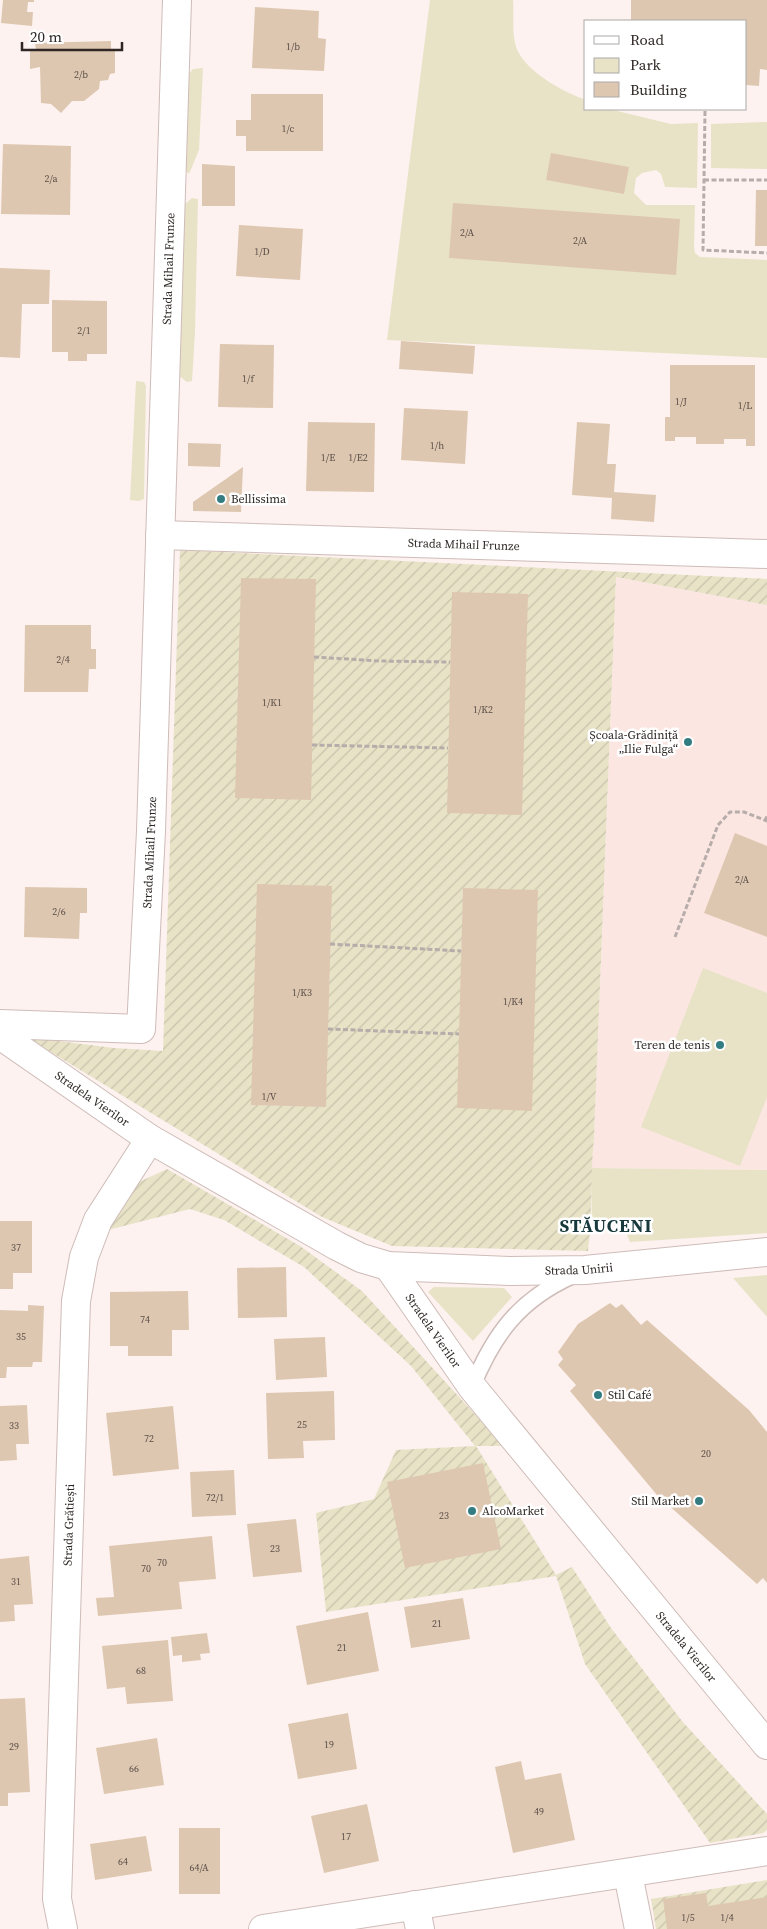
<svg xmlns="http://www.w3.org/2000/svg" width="767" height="1929" font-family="'Source Serif 4',serif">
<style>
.built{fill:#fce6e2}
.green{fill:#e8e3c7}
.garden{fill:url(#garden-furrows)}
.building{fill:#dec7b0}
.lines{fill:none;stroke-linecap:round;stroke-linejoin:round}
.lane-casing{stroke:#cebcb8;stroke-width:18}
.street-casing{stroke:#cebcb8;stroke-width:30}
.path{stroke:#b6adaa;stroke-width:3;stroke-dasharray:5 2.5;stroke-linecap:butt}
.lane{stroke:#fff;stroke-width:15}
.street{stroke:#fff;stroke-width:28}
.poi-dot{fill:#337c82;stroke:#fff;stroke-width:2}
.labels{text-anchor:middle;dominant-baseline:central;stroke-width:5;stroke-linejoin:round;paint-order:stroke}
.number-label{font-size:10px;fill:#5a4f48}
.street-label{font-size:12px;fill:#2e2725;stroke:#fff}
.poi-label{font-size:12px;fill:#2e2725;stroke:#fff;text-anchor:start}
.district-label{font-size:18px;font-weight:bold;letter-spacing:1px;fill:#183a3d;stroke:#fff}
</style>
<defs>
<pattern id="garden-furrows" width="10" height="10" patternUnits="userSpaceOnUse" patternTransform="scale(1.25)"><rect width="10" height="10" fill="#e8e3c7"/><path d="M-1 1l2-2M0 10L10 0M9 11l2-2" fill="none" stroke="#c7c3ab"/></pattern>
</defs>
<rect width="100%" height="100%" fill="#fdf2ef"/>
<path class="built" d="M 616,577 L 767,605 L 767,1170 L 591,1168 L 594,1138 Z"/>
<g class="green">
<path d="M 430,0 L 513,0 C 514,14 512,30 515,43 C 520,69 563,92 586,100 L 586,109 L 609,109 L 671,124 L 698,123 L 697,188 L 665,187 L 661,174 L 656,170 L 642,173 L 636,178 L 634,193 L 646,205 L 695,205 L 694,247 L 695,253 L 700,257 L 767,260 L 767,358 L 387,340 Z"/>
<path d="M 203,68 L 199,150 L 189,174 L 184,169 L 188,75 L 193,69 Z"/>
<path d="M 767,122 L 767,169 L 711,168 L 711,124 Z"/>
<path d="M 192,198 L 198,199 L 195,332 L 192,381 L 187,382 L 178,375 L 184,205 Z"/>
<path d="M 136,381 L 144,382 L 146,386 L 144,499 L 139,501 L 130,500 Z"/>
<path d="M 703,968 L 767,993 L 767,1097 L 740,1166 L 641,1127 Z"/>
<path d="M 591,1168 L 767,1170 L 767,1233 L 630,1242 L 621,1220 L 592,1221 Z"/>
<path d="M 767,1275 L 767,1317 L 733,1278 Z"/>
<path d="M 434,1287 L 504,1288 L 512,1297 L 473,1341 L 428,1292 Z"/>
</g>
<g class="garden">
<path d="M 180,550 L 767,579 L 767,605 L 616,577 L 594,1138 C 590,1176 593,1213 588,1251 L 392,1246 L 322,1217 L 26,1037 L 114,1048 L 163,1051 Z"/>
<path d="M 167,1169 L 300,1246 L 362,1291 L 504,1446 L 476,1446 L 556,1575 L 572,1567 L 611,1628 L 682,1721 L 767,1814 L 767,1830 L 763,1833 L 710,1843 L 585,1664 L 556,1576 L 326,1612 L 316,1513 L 374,1499 L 396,1450 L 475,1446 L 411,1366 L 304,1267 L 224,1220 L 190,1209 L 108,1230 L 137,1183 Z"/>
<path d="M 767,1880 L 767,1929 L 656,1929 L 651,1899 Z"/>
</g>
<g class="building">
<path d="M 3,0 L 34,0 L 34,2 L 28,2 L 27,12 L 33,12 L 32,26 L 1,23 Z"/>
<path d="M 631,0 L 767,0 L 767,70 L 760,69 L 759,86 L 746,85 L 746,21 L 631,21 Z"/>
<path d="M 255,7 L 319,11 L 318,38 L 326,39 L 324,71 L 252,68 Z"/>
<path d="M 111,41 L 111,49 L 115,49 L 115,73 L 110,74 L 108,80 L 100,81 L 99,89 L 84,101 L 72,101 L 61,113 L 51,104 L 41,103 L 40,67 L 30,69 L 30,51 L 36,50 L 35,43 Z"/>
<path d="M 251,94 L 323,94 L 323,151 L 246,151 L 246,136 L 236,136 L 236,120 L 251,120 Z"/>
<path d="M 3,144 L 71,146 L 70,215 L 1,214 Z"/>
<path d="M 551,153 L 629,167 L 624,194 L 546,180 Z"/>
<path d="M 202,164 L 235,166 L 235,206 L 202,206 Z"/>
<path d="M 756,190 L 767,190 L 767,246 L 755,246 Z"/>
<path d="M 453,203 L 680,219 L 676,275 L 449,258 Z"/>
<path d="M 239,225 L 303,229 L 300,280 L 236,276 Z"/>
<path d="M 0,268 L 50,270 L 49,304 L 22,304 L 20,358 L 0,357 Z"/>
<path d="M 52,300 L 107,301 L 107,354 L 87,354 L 87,361 L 68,361 L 68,352 L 52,352 Z"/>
<path d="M 401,341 L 475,346 L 473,374 L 399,369 Z"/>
<path d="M 220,344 L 274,345 L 273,408 L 218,407 Z"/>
<path d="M 670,365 L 755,365 L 755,446 L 746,446 L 746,439 L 724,439 L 724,444 L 696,444 L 696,437 L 675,437 L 675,441 L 665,441 L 665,417 L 670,417 Z"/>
<path d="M 404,408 L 468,411 L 465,464 L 401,460 Z"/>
<path d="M 308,422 L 375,423 L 374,492 L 306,491 Z"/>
<path d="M 577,422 L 610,424 L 607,464 L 616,464 L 614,492 L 656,495 L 654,522 L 611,519 L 612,498 L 572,495 Z"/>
<path d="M 188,443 L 221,444 L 220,467 L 188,466 Z"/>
<path d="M 243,467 L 241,512 L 193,511 L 193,502 Z"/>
<path d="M 241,578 L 316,579 L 311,800 L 235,798 Z"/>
<path d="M 452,592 L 528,594 L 522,815 L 447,813 Z"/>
<path d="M 25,625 L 91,625 L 91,649 L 96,649 L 96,669 L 89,669 L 88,692 L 24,692 Z"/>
<path d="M 735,833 L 767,846 L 767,937 L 704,913 Z"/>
<path d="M 257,884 L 332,886 L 326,1107 L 251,1105 Z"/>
<path d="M 25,887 L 87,888 L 87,913 L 80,913 L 79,939 L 24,937 Z"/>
<path d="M 463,888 L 538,890 L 532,1111 L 457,1108 Z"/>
<path d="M 0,1221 L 32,1221 L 32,1273 L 13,1273 L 13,1289 L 0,1289 Z"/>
<path d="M 286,1267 L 287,1317 L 238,1318 L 237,1268 Z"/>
<path d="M 188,1291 L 189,1330 L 172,1330 L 172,1356 L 128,1356 L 128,1346 L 110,1346 L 110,1292 Z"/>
<path d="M 610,1303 L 616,1308 L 622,1304 L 641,1325 L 647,1320 L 749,1410 L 767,1432 L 767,1583 L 763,1578 L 757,1584 L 657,1495 L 570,1391 L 576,1385 L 558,1365 L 563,1359 L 558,1352 L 578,1324 Z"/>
<path d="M 28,1305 L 44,1306 L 42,1362 L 33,1362 L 32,1367 L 7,1367 L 6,1378 L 0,1378 L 0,1310 L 28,1311 Z"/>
<path d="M 325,1337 L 327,1377 L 276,1380 L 274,1339 Z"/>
<path d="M 334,1391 L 335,1440 L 303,1441 L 304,1458 L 268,1459 L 266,1393 Z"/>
<path d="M 27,1405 L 29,1444 L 16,1444 L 17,1460 L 0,1461 L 0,1406 Z"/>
<path d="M 173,1406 L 179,1469 L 113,1476 L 106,1413 Z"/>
<path d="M 483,1463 L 501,1549 L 405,1568 L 387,1482 Z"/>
<path d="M 234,1470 L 236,1515 L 192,1517 L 190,1472 Z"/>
<path d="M 296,1519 L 302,1572 L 253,1577 L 247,1524 Z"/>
<path d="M 212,1536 L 216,1579 L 179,1582 L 182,1609 L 98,1616 L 96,1598 L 114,1597 L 109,1546 Z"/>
<path d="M 29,1556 L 33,1604 L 14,1605 L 15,1621 L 0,1622 L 0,1559 Z"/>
<path d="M 463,1598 L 470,1639 L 411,1648 L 404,1607 Z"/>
<path d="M 368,1612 L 379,1671 L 307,1685 L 296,1626 Z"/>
<path d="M 207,1633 L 210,1653 L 200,1654 L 201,1660 L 182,1662 L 182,1655 L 173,1656 L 171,1637 Z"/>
<path d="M 168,1640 L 173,1701 L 127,1704 L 125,1687 L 107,1689 L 102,1646 Z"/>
<path d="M 25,1698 L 30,1792 L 8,1793 L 8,1806 L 0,1806 L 0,1699 Z"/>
<path d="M 348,1713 L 357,1769 L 298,1779 L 288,1724 Z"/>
<path d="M 157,1738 L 164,1785 L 104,1794 L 96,1748 Z"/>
<path d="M 521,1761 L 525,1780 L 561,1773 L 575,1840 L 513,1853 L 495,1767 Z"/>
<path d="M 367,1804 L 379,1861 L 324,1873 L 311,1816 Z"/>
<rect x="179" y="1828" width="41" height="66"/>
<path d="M 146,1836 L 152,1871 L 95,1880 L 90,1844 Z"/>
<path d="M 706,1893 L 708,1906 L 767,1897 L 767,1929 L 667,1929 L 663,1899 Z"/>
</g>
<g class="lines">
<g class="lane-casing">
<path id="lane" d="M 472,1387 C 494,1334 519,1300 572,1276"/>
</g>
<g class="street-casing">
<g id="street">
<path id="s1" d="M 160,535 L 767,554"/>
<path id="s2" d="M 0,1024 L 141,1029 L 151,831 L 177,0"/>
<path id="s3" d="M 0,1035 L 150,1139 L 337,1246 L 361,1258 L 388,1266 L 510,1271 L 585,1270 L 767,1252"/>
<path id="s4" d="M 388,1266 L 472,1387 L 767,1745"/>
<path d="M 628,1874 L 639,1929"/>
<path d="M 415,1905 L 420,1929"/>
<path id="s5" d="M 63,1929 L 57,1899 L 76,1301 L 84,1257 L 98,1220 L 150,1139"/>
<path d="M 263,1929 L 767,1851"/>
</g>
</g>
<g class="path">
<path d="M 705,111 L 703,250 L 767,253"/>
<path d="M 704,180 L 767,180"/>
<path d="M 314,657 L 380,661 L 450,662"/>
<path d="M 312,745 L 448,748"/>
<path d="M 765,821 L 767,816"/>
<path d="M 675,937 L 718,825 L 730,812 L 744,812 L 767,821"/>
<path d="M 330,944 L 461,951"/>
<path d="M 328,1029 L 459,1034"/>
</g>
<use href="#lane" class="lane"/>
<use href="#street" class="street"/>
</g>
<g class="poi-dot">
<circle cx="221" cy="499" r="5"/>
<circle cx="688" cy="742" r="5"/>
<circle cx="720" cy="1045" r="5"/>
<circle cx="598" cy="1395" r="5"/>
<circle cx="699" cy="1501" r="5"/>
<circle cx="472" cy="1511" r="5"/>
</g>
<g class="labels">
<g class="number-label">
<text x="293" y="46">1/b</text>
<text x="81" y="74">2/b</text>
<text x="288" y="128">1/c</text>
<text x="51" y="178">2/a</text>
<text x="467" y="232">2/A</text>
<text x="580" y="240">2/A</text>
<text x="262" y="251">1/D</text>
<text x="84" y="330">2/1</text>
<text x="248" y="378">1/f</text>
<text x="681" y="401">1/J</text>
<text x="745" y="405">1/L</text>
<text x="437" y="445">1/h</text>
<text x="328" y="457">1/E</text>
<text x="358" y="457">1/E2</text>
<text x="63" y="659">2/4</text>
<text x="272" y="702">1/K1</text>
<text x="483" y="709">1/K2</text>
<text x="742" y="879">2/A</text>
<text x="59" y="911">2/6</text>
<text x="302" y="992">1/K3</text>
<text x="513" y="1001">1/K4</text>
<text x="269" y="1096">1/V</text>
<text x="16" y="1247">37</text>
<text x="145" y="1319">74</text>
<text x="21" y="1336">35</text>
<text x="302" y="1424">25</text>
<text x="14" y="1425">33</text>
<text x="149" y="1438">72</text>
<text x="706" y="1453">20</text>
<text x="215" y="1497">72/1</text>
<text x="444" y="1515">23</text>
<text x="275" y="1548">23</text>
<text x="162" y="1562">70</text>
<text x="146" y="1568">70</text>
<text x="16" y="1581">31</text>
<text x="437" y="1623">21</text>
<text x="342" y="1647">21</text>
<text x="141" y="1670">68</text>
<text x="329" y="1744">19</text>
<text x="14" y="1746">29</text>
<text x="134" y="1768">66</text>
<text x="539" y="1811">49</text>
<text x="346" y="1836">17</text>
<text x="123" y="1861">64</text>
<text x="199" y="1867">64/A</text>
<text x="688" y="1917">1/5</text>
<text x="727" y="1917">1/4</text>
</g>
<g class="street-label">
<text stroke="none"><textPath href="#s2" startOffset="902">Strada Mihail Frunze</textPath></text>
<text stroke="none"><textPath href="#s1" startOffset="304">Strada Mihail Frunze</textPath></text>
<text stroke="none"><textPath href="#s2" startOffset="318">Strada Mihail Frunze</textPath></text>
<text stroke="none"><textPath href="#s3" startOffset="112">Stradela Vierilor</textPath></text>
<text stroke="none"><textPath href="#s3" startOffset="644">Strada Unirii</textPath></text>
<text stroke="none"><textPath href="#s4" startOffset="79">Stradela Vierilor</textPath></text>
<text stroke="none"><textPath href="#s5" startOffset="405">Strada Grătiești</textPath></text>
<text stroke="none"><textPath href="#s4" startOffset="484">Stradela Vierilor</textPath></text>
</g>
<g class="poi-label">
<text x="231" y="499">Bellissima</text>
<text x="678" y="735" text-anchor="end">Școala-Grădiniță<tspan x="678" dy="14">„Ilie Fulga“</tspan></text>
<text x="710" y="1045" text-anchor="end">Teren de tenis</text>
<text x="608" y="1395">Stil Café</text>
<text x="689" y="1501" text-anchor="end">Stil Market</text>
<text x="482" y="1511">AlcoMarket</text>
</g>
<g class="district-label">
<text x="606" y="1225">STĂUCENI</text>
</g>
</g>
<rect x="584" y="20" width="162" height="90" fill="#ffffff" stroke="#aba9a8"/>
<rect x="594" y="36" width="25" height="8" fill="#ffffff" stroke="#aba9a8"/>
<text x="630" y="45" font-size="15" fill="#2e2725">Road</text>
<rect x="594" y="58" width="25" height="15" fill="#e8e3c7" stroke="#aba9a8"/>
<text x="630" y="70" font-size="15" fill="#2e2725">Park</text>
<rect x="594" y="82" width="25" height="15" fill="#dec7b0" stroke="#aba9a8"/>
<text x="630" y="95" font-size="15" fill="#2e2725">Building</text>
<path d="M22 42v8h100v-8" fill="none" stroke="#2e2725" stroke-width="2.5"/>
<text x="30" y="42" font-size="15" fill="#2e2725" stroke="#ffffff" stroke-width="4" paint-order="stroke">20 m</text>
</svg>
